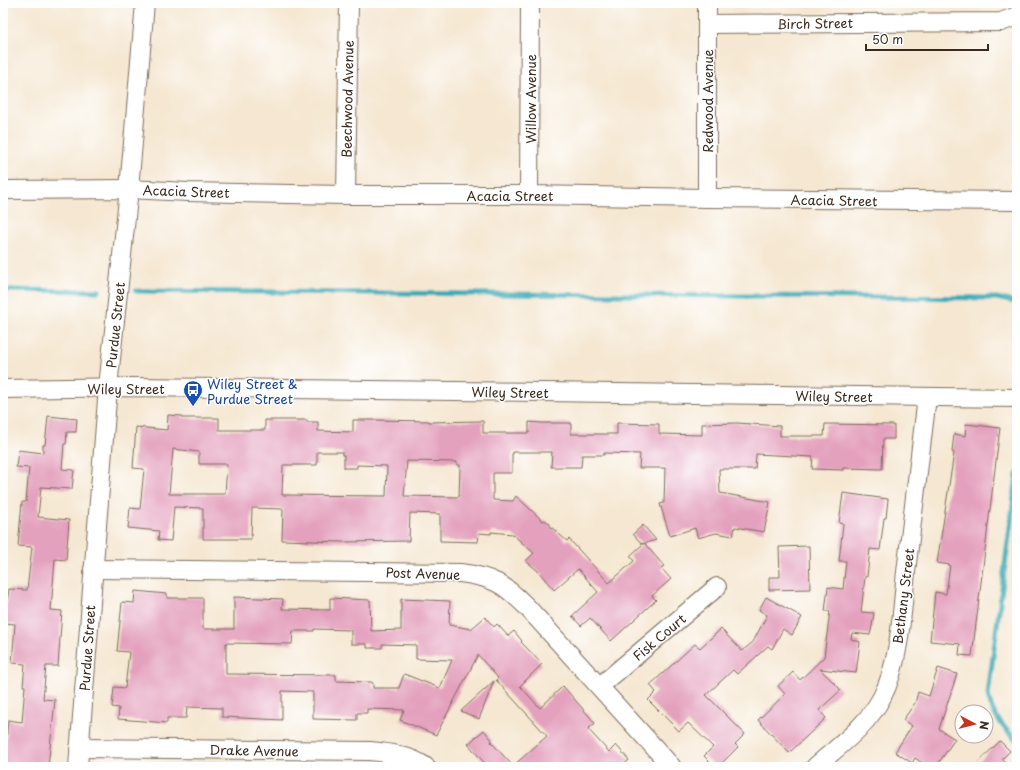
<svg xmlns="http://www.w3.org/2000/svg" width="1020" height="770" font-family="'Playpen Sans',sans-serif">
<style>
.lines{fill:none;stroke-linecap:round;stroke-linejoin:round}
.stream{stroke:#3babb8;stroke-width:5}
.building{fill:#e4a1bd;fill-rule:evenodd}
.minor-casing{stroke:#7c6c5d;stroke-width:20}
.minor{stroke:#fff;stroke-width:18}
.labels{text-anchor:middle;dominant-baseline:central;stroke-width:3;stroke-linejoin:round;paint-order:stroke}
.street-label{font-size:13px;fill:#3b2a1e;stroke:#fff}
.transit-label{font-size:13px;fill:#164399;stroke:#fff;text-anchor:start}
</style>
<rect width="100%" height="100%" fill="#fff"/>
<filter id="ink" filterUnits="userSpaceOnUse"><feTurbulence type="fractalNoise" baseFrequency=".025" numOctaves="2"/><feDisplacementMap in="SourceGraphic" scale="8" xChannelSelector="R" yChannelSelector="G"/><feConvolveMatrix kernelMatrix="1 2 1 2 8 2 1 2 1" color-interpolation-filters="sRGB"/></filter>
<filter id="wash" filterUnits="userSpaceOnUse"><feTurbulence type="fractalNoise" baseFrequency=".012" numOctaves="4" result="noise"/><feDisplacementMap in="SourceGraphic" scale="16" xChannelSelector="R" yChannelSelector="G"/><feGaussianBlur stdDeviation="0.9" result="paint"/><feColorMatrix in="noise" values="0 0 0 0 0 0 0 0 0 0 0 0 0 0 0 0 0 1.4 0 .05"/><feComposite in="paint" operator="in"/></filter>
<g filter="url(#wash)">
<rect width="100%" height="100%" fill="#f5e7d1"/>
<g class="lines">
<g class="stream">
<path d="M 3,290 L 99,291"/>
<path d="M 136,291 L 997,298 L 1014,302 L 1017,304"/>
<path d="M 1017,474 L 988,694 C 991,714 1003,727 1017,741"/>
</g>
</g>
<g id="blocks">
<g class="building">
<path d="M 168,415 L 182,416 L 182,418 L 219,418 L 219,430 L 265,430 L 265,420 L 307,420 L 307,422 L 318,422 L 318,431 L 353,432 L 353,420 L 376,420 L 429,421 L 429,422 L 483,421 L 483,433 L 529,433 L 529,422 L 542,423 L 571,423 L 571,434 L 617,434 L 617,423 L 659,424 L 659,434 L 702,435 L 702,424 L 737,423 L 780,426 L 780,436 L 824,436 L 825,424 L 894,425 L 894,439 L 883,439 L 882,469 L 843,468 L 843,470 L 812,469 L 813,457 L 756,454 L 755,469 L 719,469 L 720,493 L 770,502 L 764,532 L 735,527 L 733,536 L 716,533 L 698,538 L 695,528 L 670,536 L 660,504 L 664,503 L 665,468 L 639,468 L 640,454 L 604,453 L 604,455 L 582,455 L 581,467 L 551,467 L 552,452 L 513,452 L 513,454 L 512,454 L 512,473 L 493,473 L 493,500 L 513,501 L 516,496 L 543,521 L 545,520 L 550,524 L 550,526 L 567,541 L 569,539 L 609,583 L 634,561 L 630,556 L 644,543 L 664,566 L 661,568 L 671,579 L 652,596 L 656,600 L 611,641 L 590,618 L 581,626 L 572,616 L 598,592 L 578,569 L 554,590 L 538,571 L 526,561 L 534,553 L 512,534 L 491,532 L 491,534 L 479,533 L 478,542 L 440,541 L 440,514 L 410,513 L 409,541 L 342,542 L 282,540 L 283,509 L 252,508 L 251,539 L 203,539 L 203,508 L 174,507 L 171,541 L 158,540 L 159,531 L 128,528 L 130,508 L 140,509 L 144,469 L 133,468 L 136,427 L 167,430 ZM 173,449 L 199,452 L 199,464 L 227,464 L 225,494 L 169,494 ZM 317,452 L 342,452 L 342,455 L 344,455 L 344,468 L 357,468 L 357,465 L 387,466 L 386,496 L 282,495 L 283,465 L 317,465 ZM 407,461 L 457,462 L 457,465 L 460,465 L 459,497 L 404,496 Z"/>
<path d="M 48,416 L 77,419 L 76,432 L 67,432 L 66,444 L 64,444 L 62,469 L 74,470 L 72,489 L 41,487 L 38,517 L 69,520 L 66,560 L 55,559 L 51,610 L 62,611 L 58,666 L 46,666 L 43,699 L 55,700 L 48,767 L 4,767 L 8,720 L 22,722 L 25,686 L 23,686 L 25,664 L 12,663 L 15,624 L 4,623 L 9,589 L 27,590 L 32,547 L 18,546 L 22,502 L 26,502 L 29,468 L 16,467 L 18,450 L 43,453 L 43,445 L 45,445 Z"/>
<path d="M 966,424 L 1000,428 L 972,656 L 959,655 L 960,644 L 930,641 L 935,592 L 946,594 L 950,565 L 937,563 L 954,453 L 952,452 L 954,434 L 965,436 Z"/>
<path d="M 843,493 L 888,499 L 886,518 L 884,518 L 880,550 L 870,549 L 867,577 L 865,577 L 861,612 L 874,613 L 872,626 L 870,635 L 852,633 L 851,639 L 860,642 L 856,673 L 820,669 L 841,690 L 819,710 L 826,718 L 789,753 L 758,720 L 785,694 L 778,686 L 793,672 L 800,680 L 824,657 L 830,611 L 825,611 L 828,587 L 843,589 L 846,561 L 839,561 L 843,524 L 839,523 Z"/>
<path d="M 643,525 L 656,540 L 642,544 L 633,534 Z"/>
<path d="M 809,546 L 810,589 L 769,590 L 769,577 L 780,577 L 779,547 Z"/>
<path d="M 135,591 L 167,594 L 167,598 L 203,598 L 203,629 L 234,629 L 234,597 L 283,599 L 282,609 L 330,610 L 330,598 L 370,600 L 371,631 L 401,630 L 401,599 L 450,601 L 449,625 L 471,629 L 485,617 L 494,627 L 497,624 L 508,636 L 514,631 L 522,641 L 521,642 L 542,664 L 520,686 L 540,708 L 563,686 L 595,723 L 588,729 L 609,752 L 616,745 L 629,760 L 621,767 L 488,767 L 468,744 L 484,730 L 492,740 L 491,742 L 513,766 L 547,736 L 496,680 L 498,678 L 478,655 L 436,735 L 400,720 L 404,710 L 367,709 L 367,713 L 357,713 L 357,720 L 313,719 L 313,692 L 282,691 L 282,720 L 222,717 L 222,708 L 187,707 L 186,718 L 167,718 L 167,723 L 118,719 L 119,708 L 112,707 L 114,687 L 125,688 L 129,652 L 117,651 L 122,602 L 134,603 ZM 314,629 L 351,630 L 351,644 L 367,644 L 367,648 L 382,648 L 382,644 L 416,645 L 416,659 L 452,660 L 440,688 L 404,674 L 399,688 L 373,688 L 373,683 L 371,682 L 336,681 L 336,675 L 226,674 L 226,643 L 292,644 L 293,631 L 314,631 Z"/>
<path d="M 766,597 L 802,617 L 792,635 L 783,629 L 772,649 L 768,646 L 737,674 L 733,670 L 706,695 L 745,734 L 735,744 L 738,747 L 718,767 L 715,767 L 704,756 L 713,747 L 688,723 L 679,731 L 648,700 L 656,692 L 650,685 L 695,644 L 700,648 L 721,629 L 742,651 L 753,642 L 767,615 L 759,610 Z"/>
<path d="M 938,668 L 957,674 L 939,729 L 955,739 L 936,767 L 928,767 L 915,758 L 912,763 L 895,752 L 912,726 L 903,720 L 915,703 L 918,692 L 929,696 Z"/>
<path d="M 494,681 L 479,719 L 461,711 Z"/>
<path d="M 1000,741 L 1010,751 L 1002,759 L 1010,767 L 973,767 Z"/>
</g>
</g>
</g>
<g filter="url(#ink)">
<use href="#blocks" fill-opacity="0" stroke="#7c6c5d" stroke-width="1"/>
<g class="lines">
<g class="minor-casing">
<g id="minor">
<path d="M 707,24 L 1001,22 L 1017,16"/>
<path d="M 3,190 L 129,189 L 188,192 L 346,195 L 529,195 L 707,198 L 1017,201"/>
<path d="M 346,195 L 349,3"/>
<path d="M 529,195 L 530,3"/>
<path d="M 707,198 L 707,3"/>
<path d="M 3,389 L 133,387 L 1017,398"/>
<path d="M 93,569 L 460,573 C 493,577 504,584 527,607 L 672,767"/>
<path d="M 600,686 L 717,587"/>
<path d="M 79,748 L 370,751 C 390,753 409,755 426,767"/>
<path d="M 78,767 L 108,387 L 129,189 L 145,3"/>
<path d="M 815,767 C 839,746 867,726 882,697 C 900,663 902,610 906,572 C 913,514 920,456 927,397"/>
</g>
</g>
<use href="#minor" class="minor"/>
</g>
</g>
<defs>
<g id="bus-pin" transform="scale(1)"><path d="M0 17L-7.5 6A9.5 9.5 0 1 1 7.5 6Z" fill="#1a4fb4" stroke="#fff"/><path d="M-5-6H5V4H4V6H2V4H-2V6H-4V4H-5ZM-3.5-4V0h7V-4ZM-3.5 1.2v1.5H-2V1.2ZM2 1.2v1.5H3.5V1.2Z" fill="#fff"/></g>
</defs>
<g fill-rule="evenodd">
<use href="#bus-pin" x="193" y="390"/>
</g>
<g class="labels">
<g class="street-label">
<text transform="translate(815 23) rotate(-1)">Birch Street</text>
<text transform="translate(347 99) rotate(-89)">Beechwood Avenue</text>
<text transform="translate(530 99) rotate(-90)">Willow Avenue</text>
<text transform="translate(707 101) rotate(-90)">Redwood Avenue</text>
<text transform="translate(186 191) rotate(2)">Acacia Street</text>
<text x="510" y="195">Acacia Street</text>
<text transform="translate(834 200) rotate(1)">Acacia Street</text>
<text transform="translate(115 325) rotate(-84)">Purdue Street</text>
<text x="126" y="388">Wiley Street</text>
<text transform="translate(510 392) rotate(1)">Wiley Street</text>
<text transform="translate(834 396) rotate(1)">Wiley Street</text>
<text transform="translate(423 573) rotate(2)">Post Avenue</text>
<text transform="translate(903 596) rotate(-83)">Bethany Street</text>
<text transform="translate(659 637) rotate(-40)">Fisk Court</text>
<text transform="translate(87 648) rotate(-86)">Purdue Street</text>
<text transform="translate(254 750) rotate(1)">Drake Avenue</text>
</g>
<g class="transit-label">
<text x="207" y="383">Wiley Street &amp;<tspan x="207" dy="15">Purdue Street</tspan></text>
</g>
</g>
<rect width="1020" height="770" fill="none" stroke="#fff" stroke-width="16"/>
<g transform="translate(974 724) rotate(97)"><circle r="19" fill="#ffffff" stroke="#b1aaa5"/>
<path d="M0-3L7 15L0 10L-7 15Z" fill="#c8321e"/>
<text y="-6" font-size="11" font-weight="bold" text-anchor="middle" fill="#3b2a1e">N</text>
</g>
<path d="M866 44v6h122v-6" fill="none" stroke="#3b2a1e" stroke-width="2"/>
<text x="872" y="44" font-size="12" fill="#3b2a1e" stroke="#ffffff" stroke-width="3" paint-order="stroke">50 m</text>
</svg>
